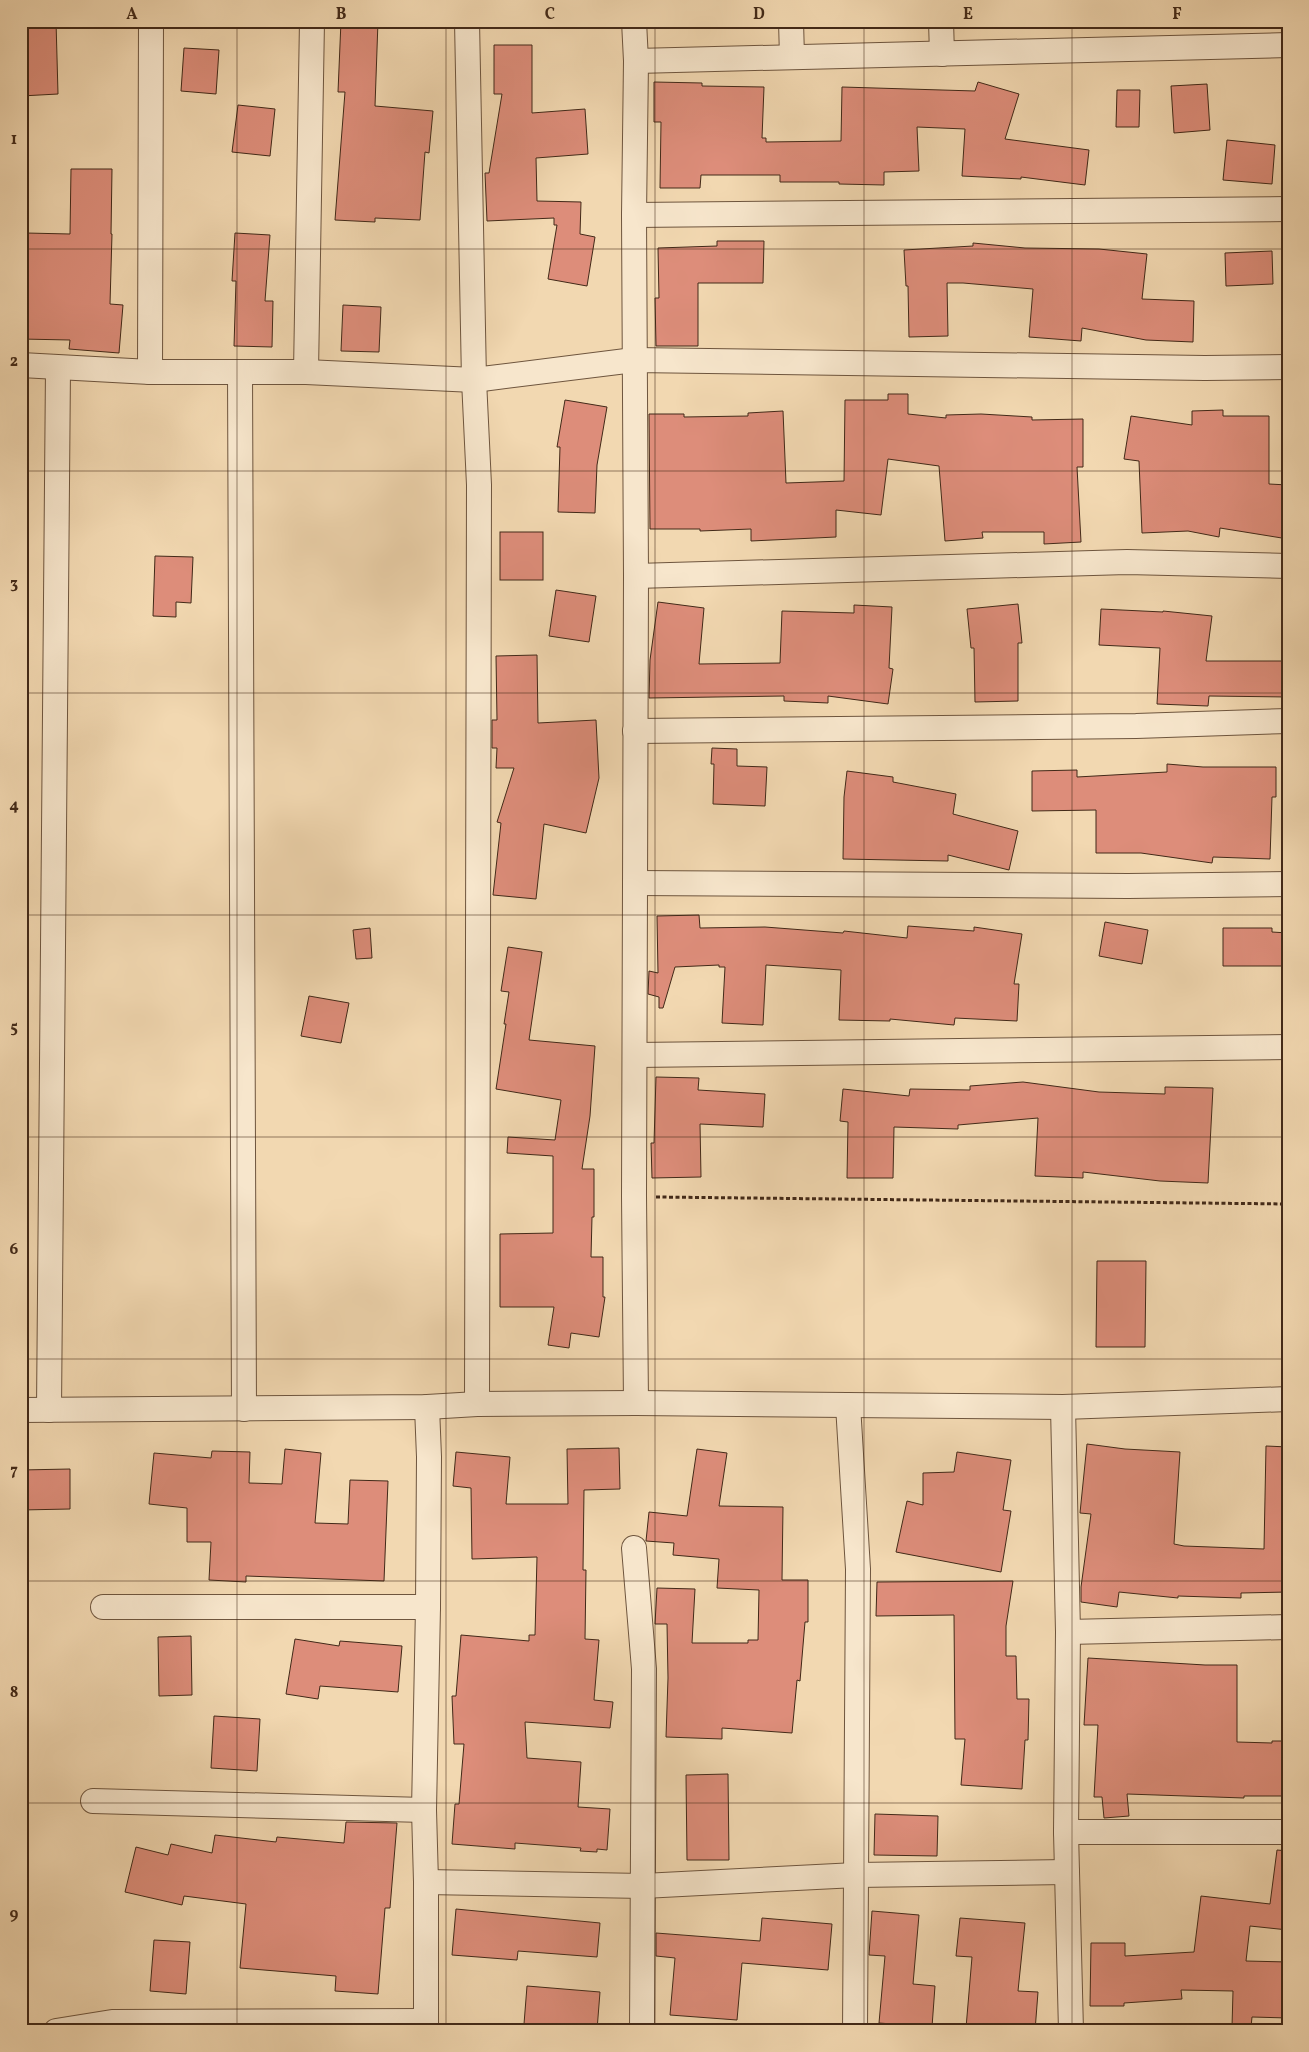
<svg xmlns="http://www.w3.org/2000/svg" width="1309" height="2052" font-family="Vollkorn,serif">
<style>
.building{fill:#dd8d7a;stroke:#422918}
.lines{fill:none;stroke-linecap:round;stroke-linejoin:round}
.street-casing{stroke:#6e553e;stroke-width:26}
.path{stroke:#422918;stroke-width:3;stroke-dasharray:4 2.5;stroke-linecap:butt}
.street{stroke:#f7e6cc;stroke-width:24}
.grid{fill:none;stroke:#422918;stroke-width:1;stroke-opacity:0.55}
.neatline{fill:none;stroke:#422918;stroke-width:2}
.grid-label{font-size:16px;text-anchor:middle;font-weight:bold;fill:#422918}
</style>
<rect width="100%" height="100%" fill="#f2d8b1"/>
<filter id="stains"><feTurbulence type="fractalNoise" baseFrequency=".004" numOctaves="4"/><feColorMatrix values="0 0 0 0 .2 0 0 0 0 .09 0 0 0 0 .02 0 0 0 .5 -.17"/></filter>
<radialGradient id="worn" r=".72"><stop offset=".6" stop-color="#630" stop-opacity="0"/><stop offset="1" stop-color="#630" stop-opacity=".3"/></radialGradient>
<g class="building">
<path d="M 21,21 L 56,21 L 58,94 L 21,96 Z"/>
<path d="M 341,21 L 378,21 L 375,106 L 433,111 L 429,153 L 425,152 L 420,220 L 375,218 L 375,222 L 335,220 L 345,92 L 338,92 Z"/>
<path d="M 494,45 L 532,45 L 532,113 L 585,109 L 588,154 L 536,158 L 537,201 L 581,202 L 580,234 L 595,237 L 587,286 L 548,279 L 557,225 L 554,225 L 554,218 L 487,221 L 485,173 L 489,173 L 502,94 L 494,94 Z"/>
<path d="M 184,48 L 219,50 L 216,94 L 181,91 Z"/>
<path d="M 654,82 L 702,83 L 702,86 L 764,87 L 762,138 L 766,138 L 766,142 L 841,141 L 842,87 L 975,91 L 978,82 L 1019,94 L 1005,139 L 1089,150 L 1085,185 L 1021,177 L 1021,179 L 962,176 L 965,129 L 917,127 L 919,171 L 884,172 L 884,185 L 839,184 L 839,182 L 780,182 L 780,175 L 701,175 L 700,188 L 660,188 L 661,122 L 654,122 Z"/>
<path d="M 1207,84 L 1210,130 L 1174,133 L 1171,86 Z"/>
<path d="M 1117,90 L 1140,90 L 1139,127 L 1116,127 Z"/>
<path d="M 238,105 L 275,109 L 270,156 L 232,152 Z"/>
<path d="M 1227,140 L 1275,145 L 1272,184 L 1223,180 Z"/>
<path d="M 71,169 L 112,169 L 111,234 L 112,234 L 110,304 L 123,305 L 119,353 L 69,349 L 70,340 L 21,339 L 21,299 L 24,299 L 26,233 L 70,234 Z"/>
<path d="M 235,233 L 270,235 L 265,301 L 273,301 L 272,347 L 234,346 L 236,281 L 232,281 Z"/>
<path d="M 717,241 L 764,241 L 763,283 L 698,283 L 698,346 L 656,346 L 655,298 L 659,298 L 658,248 L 717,246 Z"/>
<path d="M 973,243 L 1025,248 L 1099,249 L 1147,254 L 1142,299 L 1194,301 L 1193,342 L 1146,340 L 1082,328 L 1081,341 L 1029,337 L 1033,289 L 963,283 L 947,283 L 948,336 L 909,337 L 908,286 L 906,286 L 904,250 L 973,246 Z"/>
<path d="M 1272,251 L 1273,284 L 1226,286 L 1225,253 Z"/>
<path d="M 343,305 L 381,307 L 379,352 L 341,351 Z"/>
<path d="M 888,394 L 908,394 L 908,414 L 946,418 L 946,415 L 981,414 L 1032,417 L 1032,420 L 1083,419 L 1083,467 L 1077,467 L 1081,542 L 1044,544 L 1044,532 L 982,532 L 983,538 L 945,541 L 939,466 L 888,459 L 881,515 L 836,510 L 836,537 L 751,541 L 751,529 L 700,531 L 700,529 L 650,529 L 649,414 L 684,414 L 684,417 L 748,416 L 748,413 L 783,411 L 786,483 L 844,481 L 845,400 L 888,400 Z"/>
<path d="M 565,400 L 607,407 L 597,465 L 595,513 L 558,512 L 560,447 L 557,447 Z"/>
<path d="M 1223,410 L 1223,416 L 1269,416 L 1269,484 L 1288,485 L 1288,539 L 1220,528 L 1219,537 L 1188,531 L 1142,533 L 1139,461 L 1124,459 L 1131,416 L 1192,425 L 1192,411 Z"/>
<rect x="500" y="532" width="43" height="48"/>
<path d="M 155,556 L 193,557 L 191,603 L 176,602 L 176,617 L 153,616 Z"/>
<path d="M 556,590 L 596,596 L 589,642 L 549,636 Z"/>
<path d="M 658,602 L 704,608 L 699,664 L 780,663 L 782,611 L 854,613 L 854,605 L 892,607 L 889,668 L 893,669 L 888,704 L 828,696 L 828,703 L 784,701 L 784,696 L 649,698 L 650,660 Z"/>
<path d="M 1018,604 L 1022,643 L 1018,643 L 1018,701 L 975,702 L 974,648 L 971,648 L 967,609 Z"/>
<path d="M 1101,609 L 1163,612 L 1163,611 L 1212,616 L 1206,661 L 1288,661 L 1288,697 L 1209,696 L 1208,706 L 1157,704 L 1160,648 L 1099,645 Z"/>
<path d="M 537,655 L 538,723 L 596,720 L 599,778 L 586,833 L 544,824 L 536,899 L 493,895 L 501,823 L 497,822 L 514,768 L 496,768 L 497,748 L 492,748 L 492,720 L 497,720 L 496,656 Z"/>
<path d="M 712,748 L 737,749 L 737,766 L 767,767 L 765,806 L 713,804 L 714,764 L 711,764 Z"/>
<path d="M 1167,764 L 1203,767 L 1276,767 L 1276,797 L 1272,797 L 1270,859 L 1213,857 L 1212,863 L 1141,853 L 1096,853 L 1096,810 L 1032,811 L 1032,771 L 1077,770 L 1077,777 L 1167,772 Z"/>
<path d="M 847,771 L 893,777 L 893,782 L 956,794 L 953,814 L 1018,831 L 1009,870 L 948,855 L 948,861 L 843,859 L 844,797 Z"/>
<path d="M 699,915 L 700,928 L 765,927 L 843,933 L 844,931 L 907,938 L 908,926 L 974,931 L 974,927 L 1022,934 L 1014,984 L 1019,984 L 1017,1021 L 955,1018 L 954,1025 L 890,1019 L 890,1021 L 839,1020 L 841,970 L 766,965 L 763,1025 L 722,1023 L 725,967 L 719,967 L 719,965 L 675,967 L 663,1008 L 659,1008 L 659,997 L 648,994 L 649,971 L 658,973 L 657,916 Z"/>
<path d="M 1105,922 L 1148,930 L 1142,964 L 1099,956 Z"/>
<path d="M 370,928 L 372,958 L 356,959 L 353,930 Z"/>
<path d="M 1223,928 L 1272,928 L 1272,932 L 1288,933 L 1288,966 L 1223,966 Z"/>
<path d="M 508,947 L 542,952 L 529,1040 L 595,1046 L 590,1116 L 582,1169 L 594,1169 L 594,1217 L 592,1217 L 591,1257 L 603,1257 L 603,1297 L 605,1297 L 599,1337 L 571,1333 L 569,1348 L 548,1345 L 554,1307 L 500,1307 L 500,1234 L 553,1233 L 553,1156 L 507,1153 L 508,1137 L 555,1140 L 561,1100 L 496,1089 L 506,1024 L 504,1024 L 509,992 L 501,991 Z"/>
<path d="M 309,996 L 349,1003 L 341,1043 L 301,1036 Z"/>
<path d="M 656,1077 L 699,1078 L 698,1090 L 765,1094 L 763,1127 L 700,1124 L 701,1177 L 652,1178 L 651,1143 L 654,1143 Z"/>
<path d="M 1023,1082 L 1099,1092 L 1165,1094 L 1165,1087 L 1213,1088 L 1208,1183 L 1160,1181 L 1083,1172 L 1083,1178 L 1035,1176 L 1038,1118 L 958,1125 L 958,1129 L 894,1127 L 893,1178 L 847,1178 L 848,1122 L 840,1121 L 843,1089 L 909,1096 L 910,1089 L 970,1090 L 970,1086 Z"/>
<path d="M 1097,1261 L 1146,1261 L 1145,1347 L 1096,1347 Z"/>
<path d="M 1087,1444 L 1125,1449 L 1180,1452 L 1174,1544 L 1184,1546 L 1264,1549 L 1266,1446 L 1288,1447 L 1288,1592 L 1241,1593 L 1241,1598 L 1178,1596 L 1178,1598 L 1119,1592 L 1117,1607 L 1081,1602 L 1081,1587 L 1091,1514 L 1080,1513 Z"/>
<path d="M 619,1448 L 620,1489 L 584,1490 L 583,1570 L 586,1570 L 585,1639 L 599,1640 L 594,1700 L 613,1702 L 610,1728 L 525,1722 L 527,1758 L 581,1762 L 578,1807 L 610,1809 L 607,1850 L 597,1849 L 597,1852 L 580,1851 L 581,1848 L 515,1843 L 515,1849 L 452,1844 L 455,1804 L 459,1804 L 464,1744 L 454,1744 L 452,1696 L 456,1696 L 461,1635 L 529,1641 L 529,1635 L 535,1635 L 537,1557 L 472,1559 L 471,1488 L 453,1486 L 456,1452 L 510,1457 L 506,1504 L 568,1504 L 567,1449 Z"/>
<path d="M 285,1449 L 321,1453 L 315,1523 L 348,1524 L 350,1480 L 388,1481 L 384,1581 L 246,1576 L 246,1582 L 209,1580 L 211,1542 L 187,1542 L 187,1508 L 149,1504 L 154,1453 L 211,1458 L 212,1451 L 250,1452 L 249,1483 L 282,1484 Z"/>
<path d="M 697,1449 L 727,1453 L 719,1506 L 783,1507 L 782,1580 L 808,1580 L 808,1622 L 805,1622 L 800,1681 L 797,1680 L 792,1733 L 722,1728 L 722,1739 L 666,1737 L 668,1678 L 667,1624 L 655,1624 L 657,1588 L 695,1589 L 692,1643 L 748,1643 L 748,1640 L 758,1640 L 759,1590 L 717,1588 L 719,1559 L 673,1555 L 674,1543 L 646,1541 L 649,1512 L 687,1516 Z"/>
<path d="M 957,1452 L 1011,1460 L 1003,1510 L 1011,1511 L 1001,1572 L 896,1552 L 907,1501 L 923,1505 L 923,1473 L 954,1472 Z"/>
<path d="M 70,1469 L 70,1509 L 21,1510 L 21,1470 Z"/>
<path d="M 1013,1581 L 1006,1626 L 1006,1656 L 1016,1656 L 1017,1699 L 1029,1699 L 1028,1740 L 1025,1740 L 1022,1789 L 961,1785 L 965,1739 L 955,1739 L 954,1615 L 876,1616 L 877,1582 Z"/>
<path d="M 191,1636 L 192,1695 L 159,1696 L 158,1637 Z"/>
<path d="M 295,1639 L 339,1646 L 340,1641 L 402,1646 L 398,1692 L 320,1686 L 318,1699 L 286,1694 Z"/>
<path d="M 1088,1658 L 1205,1665 L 1237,1665 L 1237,1742 L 1272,1743 L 1272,1741 L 1288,1741 L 1288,1796 L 1244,1796 L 1244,1798 L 1127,1794 L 1129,1816 L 1104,1818 L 1102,1797 L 1094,1797 L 1098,1725 L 1084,1725 Z"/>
<path d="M 214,1716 L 260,1719 L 257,1771 L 211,1768 Z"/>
<path d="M 728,1774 L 729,1860 L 687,1860 L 686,1775 Z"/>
<path d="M 875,1814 L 938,1816 L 937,1856 L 874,1855 Z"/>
<path d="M 346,1822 L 397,1823 L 390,1908 L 385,1908 L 378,1994 L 335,1991 L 336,1976 L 240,1968 L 246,1904 L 184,1896 L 182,1905 L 125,1892 L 136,1847 L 168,1855 L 171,1844 L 212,1853 L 215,1835 L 276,1842 L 277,1837 L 344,1843 Z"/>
<path d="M 1277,1850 L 1288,1851 L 1288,1930 L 1250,1926 L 1246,1961 L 1288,1962 L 1288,2018 L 1252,2017 L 1251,2027 L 1232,2027 L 1233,1991 L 1181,1990 L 1182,1999 L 1124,2003 L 1124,2006 L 1090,2006 L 1091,1943 L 1125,1943 L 1125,1956 L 1194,1952 L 1201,1896 L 1270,1904 Z"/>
<path d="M 456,1909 L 600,1923 L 597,1957 L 518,1951 L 517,1960 L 452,1955 Z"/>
<path d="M 872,1911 L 919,1915 L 913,1984 L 935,1986 L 932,2027 L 879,2023 L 885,1956 L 869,1955 Z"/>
<path d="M 762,1918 L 832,1924 L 828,1970 L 742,1963 L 737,2020 L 670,2015 L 675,1958 L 656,1956 L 656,1933 L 760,1941 Z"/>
<path d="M 960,1918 L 1025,1923 L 1018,1991 L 1038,1992 L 1035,2031 L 966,2028 L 972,1957 L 956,1956 Z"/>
<path d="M 154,1940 L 190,1942 L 186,1994 L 150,1991 Z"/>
<path d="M 527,1986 L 600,1992 L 597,2030 L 524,2024 Z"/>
</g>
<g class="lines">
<g class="street-casing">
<g id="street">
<path d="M 467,21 L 474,380 L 479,485 L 477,1404"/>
<path d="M 634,21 L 636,61 L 634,215 L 636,576 L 634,1196 L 636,1403"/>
<path d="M 791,21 L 792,57"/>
<path d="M 941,21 L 942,54"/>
<path d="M 636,61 L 1288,45"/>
<path d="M 634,215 L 1288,209"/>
<path d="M 21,365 L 150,372 L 306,372 L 474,380 L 634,360 L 1205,368 L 1288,367"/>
<path d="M 150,372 L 151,21"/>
<path d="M 240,372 L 244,1409"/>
<path d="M 306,372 L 312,21"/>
<path d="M 636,576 L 1127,562 L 1288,566"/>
<path d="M 635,731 L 1136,726 L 1288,721"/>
<path d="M 635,883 L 1128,886 L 1288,884"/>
<path d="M 635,1055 L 1288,1047"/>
<path d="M 848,1405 L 858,1569 L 855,2031"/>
<path d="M 1063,1407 L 1068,1632 L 1066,1832 L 1071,2031"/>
<path d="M 21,1410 L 427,1407 L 477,1404 L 636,1403 L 1063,1407 L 1288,1399"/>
<path d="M 49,1410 L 58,368"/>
<path d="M 634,1548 L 644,1669 L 642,2031"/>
<path d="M 103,1607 L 428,1607"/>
<path d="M 1068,1632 L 1288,1627"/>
<path d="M 93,1801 L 424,1810"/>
<path d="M 1066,1832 L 1288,1832"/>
<path d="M 426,1882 L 643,1886 L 856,1875 L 1067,1872"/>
<path d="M 56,2031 L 112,2022 L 425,2021"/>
<path d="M 426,2031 L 426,1882 L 424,1810 L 428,1607 L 429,1457 L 427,1407"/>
</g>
</g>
<path class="path" d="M 656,1197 L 1288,1204"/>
<use href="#street" class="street"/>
</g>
<path class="grid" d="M 237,21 L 237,2031M 446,21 L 446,2031M 655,21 L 655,2031M 864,21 L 864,2031M 1072,21 L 1072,2031M 21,249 L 1288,249M 21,471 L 1288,471M 21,693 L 1288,693M 21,915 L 1288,915M 21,1137 L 1288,1137M 21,1359 L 1288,1359M 21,1581 L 1288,1581M 21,1803 L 1288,1803"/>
<rect width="1309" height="2052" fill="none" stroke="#f2d8b1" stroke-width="55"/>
<rect x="28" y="28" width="1254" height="1996" class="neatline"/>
<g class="grid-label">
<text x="132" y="19">A</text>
<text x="341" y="19">B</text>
<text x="550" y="19">C</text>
<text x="759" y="19">D</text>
<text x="968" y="19">E</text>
<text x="1177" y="19">F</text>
<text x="14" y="144">1</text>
<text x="14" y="366">2</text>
<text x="14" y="588">3</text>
<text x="14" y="810">4</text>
<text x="14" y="1032">5</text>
<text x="14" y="1254">6</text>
<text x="14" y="1475">7</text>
<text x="14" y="1697">8</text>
<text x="14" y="1919">9</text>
</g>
<rect width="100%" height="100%" filter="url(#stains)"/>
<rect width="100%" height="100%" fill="url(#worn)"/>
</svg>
